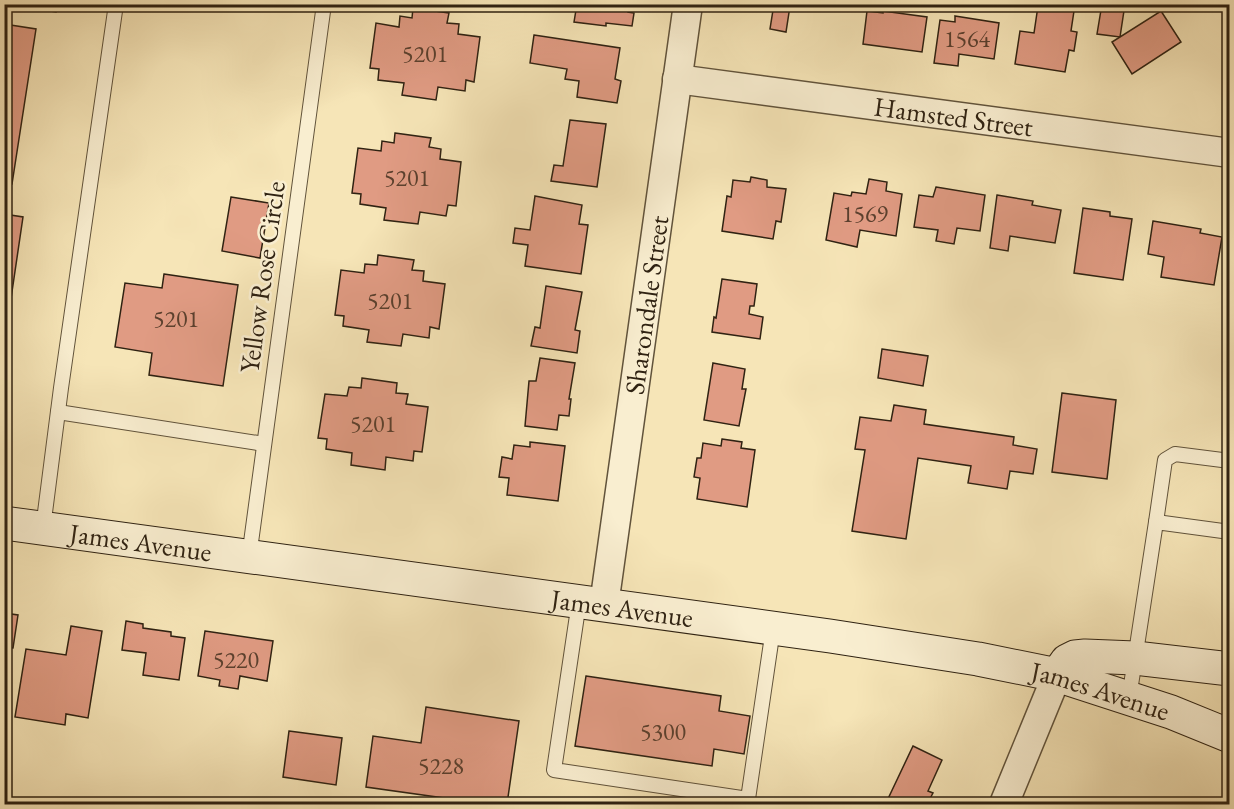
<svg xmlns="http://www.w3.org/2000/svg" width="1234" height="809" font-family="'EB Garamond',serif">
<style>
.building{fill:#e09b83;stroke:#2f2212;stroke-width:1.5}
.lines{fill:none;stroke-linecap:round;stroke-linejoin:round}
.service-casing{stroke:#61533b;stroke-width:16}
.minor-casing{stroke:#61533b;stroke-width:31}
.secondary-casing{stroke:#2f2212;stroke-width:35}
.service{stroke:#f9eed0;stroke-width:14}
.minor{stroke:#f9eed0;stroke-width:28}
.secondary{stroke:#f9eed0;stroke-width:33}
.labels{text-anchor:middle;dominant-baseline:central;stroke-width:5;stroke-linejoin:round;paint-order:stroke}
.number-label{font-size:24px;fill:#5b402e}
.street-label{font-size:27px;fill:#2f2212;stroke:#f9eed0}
</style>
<rect width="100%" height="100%" fill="#f6e5b7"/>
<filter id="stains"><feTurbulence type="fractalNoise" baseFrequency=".00333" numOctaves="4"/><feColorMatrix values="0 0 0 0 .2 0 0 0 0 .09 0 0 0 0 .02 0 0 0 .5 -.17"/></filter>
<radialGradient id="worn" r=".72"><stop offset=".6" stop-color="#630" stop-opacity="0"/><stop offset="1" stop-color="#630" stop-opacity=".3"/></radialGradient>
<g class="building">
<path d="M 5,4 L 57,4 L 56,12 Z"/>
<path d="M 577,4 L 628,4 L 628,12 L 634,13 L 632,26 L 606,23 L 606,26 L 574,22 Z"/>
<path d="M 768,4 L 812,4 L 811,9 L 790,6 L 786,32 L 770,29 L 773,10 L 767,10 Z"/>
<path d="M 1102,4 L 1125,4 L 1120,37 L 1097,34 Z"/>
<path d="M 1038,6 L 1074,11 L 1071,31 L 1077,32 L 1074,51 L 1069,50 L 1065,72 L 1015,64 L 1020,31 L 1034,33 Z"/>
<path d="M 413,8 L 449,13 L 447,23 L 459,24 L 458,34 L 480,37 L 474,82 L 466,80 L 465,91 L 438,87 L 436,100 L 402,95 L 404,83 L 378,80 L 379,69 L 370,68 L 376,23 L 399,27 L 400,16 L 412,18 Z"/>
<path d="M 867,11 L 883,13 L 883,11 L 927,17 L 922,52 L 863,44 Z"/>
<path d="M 1161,11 L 1181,42 L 1132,74 L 1112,42 Z"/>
<path d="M 955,16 L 999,23 L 994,59 L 959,54 L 958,66 L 934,63 L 940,20 L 955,22 Z"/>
<path d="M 4,24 L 36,29 L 12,184 L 4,183 Z"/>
<path d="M 534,35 L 620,48 L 615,79 L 621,81 L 617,103 L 577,97 L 579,81 L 565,79 L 567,69 L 530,63 Z"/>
<path d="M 570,120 L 606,124 L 597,187 L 551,181 L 554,165 L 563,166 Z"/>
<path d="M 395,133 L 431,138 L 429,147 L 441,149 L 440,159 L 461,162 L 456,206 L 448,205 L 446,216 L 420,212 L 418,224 L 384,220 L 386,208 L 360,204 L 361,194 L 352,193 L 358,148 L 381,151 L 382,141 L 394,143 Z"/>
<path d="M 751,177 L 767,180 L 767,187 L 786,189 L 781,222 L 776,221 L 773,239 L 722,231 L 727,196 L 731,197 L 733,180 L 750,182 Z"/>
<path d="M 869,179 L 887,182 L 886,191 L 902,194 L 896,236 L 860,230 L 857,247 L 826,240 L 834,193 L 851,196 L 852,192 L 866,194 Z"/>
<path d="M 936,187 L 985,195 L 980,231 L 957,228 L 954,244 L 936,241 L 938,230 L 914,227 L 919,195 L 933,197 Z"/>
<path d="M 997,195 L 1033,201 L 1032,205 L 1061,210 L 1055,243 L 1010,236 L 1008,251 L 990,248 Z"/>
<path d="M 535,196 L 582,205 L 579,224 L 588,225 L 581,274 L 525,266 L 528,245 L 513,243 L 515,228 L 530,230 Z"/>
<path d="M 231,197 L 269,203 L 260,258 L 222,251 Z"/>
<path d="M 1083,208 L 1110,212 L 1110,216 L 1132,219 L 1123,280 L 1074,273 Z"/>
<path d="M 4,214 L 23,217 L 4,346 Z"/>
<path d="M 1153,221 L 1201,229 L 1200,233 L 1222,237 L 1214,285 L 1161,277 L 1164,257 L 1148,254 Z"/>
<path d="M 378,255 L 414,260 L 412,270 L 424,271 L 423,281 L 445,284 L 439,329 L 430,327 L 429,338 L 403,334 L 401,346 L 367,342 L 369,330 L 343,326 L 344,316 L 335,315 L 341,270 L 364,273 L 365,264 L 377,265 Z"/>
<path d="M 164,274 L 238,285 L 223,386 L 149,375 L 152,353 L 115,347 L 125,283 L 162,288 Z"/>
<path d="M 722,279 L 757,284 L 754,306 L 750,306 L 749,314 L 763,317 L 760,339 L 712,332 L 714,317 L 716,318 Z"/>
<path d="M 546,286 L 582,292 L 575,330 L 580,331 L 577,353 L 531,346 L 535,327 L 540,328 Z"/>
<path d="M 882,349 L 928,356 L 923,386 L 878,378 Z"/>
<path d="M 540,358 L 575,363 L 569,399 L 571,399 L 569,416 L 559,415 L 557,430 L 525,426 L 529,381 L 536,381 Z"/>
<path d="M 713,363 L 745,369 L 742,389 L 746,389 L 739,426 L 704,420 Z"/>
<path d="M 362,378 L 397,383 L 396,393 L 408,394 L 406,404 L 428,407 L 422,452 L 414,451 L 413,461 L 386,457 L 385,470 L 351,465 L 352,453 L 326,449 L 327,439 L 318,438 L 325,394 L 347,396 L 349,387 L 361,388 Z"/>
<path d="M 1062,393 L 1116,400 L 1107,479 L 1052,472 Z"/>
<path d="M 894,405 L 926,410 L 924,424 L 1014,437 L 1013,445 L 1037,449 L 1033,474 L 1010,471 L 1007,489 L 968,483 L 971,466 L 918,458 L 906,539 L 852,531 L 865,450 L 855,449 L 860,417 L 891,421 Z"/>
<path d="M 722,439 L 742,442 L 741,448 L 755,450 L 747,507 L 697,499 L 700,478 L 694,477 L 697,458 L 701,458 L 703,443 L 721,446 Z"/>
<path d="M 530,442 L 565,446 L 558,501 L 507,495 L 509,478 L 499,477 L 502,457 L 512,459 L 514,445 L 530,447 Z"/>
<path d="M 4,613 L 18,615 L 13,648 L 4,647 Z"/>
<path d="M 126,621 L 143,624 L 143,628 L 171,632 L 171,636 L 185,638 L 179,680 L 143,675 L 146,653 L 122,650 Z"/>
<path d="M 71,626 L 102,631 L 88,718 L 66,714 L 65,725 L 15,717 L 26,649 L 66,655 Z"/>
<path d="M 205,631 L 273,641 L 267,681 L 240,676 L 238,689 L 219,686 L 220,680 L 198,676 Z"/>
<path d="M 586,676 L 721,696 L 719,711 L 750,716 L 744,754 L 714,749 L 712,766 L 575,746 Z"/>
<path d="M 426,707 L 519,721 L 507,804 L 487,804 L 366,787 L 373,736 L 421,743 Z"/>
<path d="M 289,731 L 342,738 L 336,785 L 283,777 Z"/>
<path d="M 913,746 L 942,760 L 928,791 L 933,793 L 927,804 L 890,804 L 886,803 Z"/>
</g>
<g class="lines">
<g class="service-casing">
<g id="service">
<path d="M 58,412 L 264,444"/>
<path d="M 1156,522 L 1165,460 L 1175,454 L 1230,461"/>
<path d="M 43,528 L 61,388 L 116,4"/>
<path d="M 249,557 L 324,4"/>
<path d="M 579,602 L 554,770 L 748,799 L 773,629"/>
<path d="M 1129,698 L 1156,522 L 1230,532"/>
</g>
</g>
<g class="minor-casing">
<g id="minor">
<path id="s1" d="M 677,79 L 1230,153"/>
<path id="s2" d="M 604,605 L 688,4"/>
<path d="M 1004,804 L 1057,675"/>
</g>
</g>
<g class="secondary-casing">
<g id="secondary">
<path id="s3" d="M 4,523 L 830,636 L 978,659 L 1057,675 L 1171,712 L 1230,736"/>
<path d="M 1057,675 L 1067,661 L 1075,657 L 1085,656 L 1135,658 L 1230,669"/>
</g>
</g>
<use href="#service" class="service"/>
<use href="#minor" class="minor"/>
<use href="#secondary" class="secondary"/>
</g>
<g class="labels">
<g class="number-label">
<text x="967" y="38">1564</text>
<text x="425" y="53">5201</text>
<text x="407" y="177">5201</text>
<text x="865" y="213">1569</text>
<text x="390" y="300">5201</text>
<text x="176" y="318">5201</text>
<text x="373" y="423">5201</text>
<text x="236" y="659">5220</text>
<text x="663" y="731">5300</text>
<text x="441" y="765">5228</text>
</g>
<g class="street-label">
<text stroke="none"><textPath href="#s1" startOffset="279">Hamsted Street</textPath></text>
<text transform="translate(262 277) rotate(-82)">Yellow Rose Circle</text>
<text stroke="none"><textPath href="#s2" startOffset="303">Sharondale Street</textPath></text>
<text stroke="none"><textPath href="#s3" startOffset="138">James Avenue</textPath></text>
<text stroke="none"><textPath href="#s3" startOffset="624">James Avenue</textPath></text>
<text stroke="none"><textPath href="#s3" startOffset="1110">James Avenue</textPath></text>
</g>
</g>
<rect width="1234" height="809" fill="none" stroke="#f6e5b7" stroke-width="24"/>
<rect x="6" y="6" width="1222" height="797" fill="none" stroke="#2f2212" stroke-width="3"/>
<rect x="12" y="12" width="1210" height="785" fill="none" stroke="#2f2212" stroke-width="1.5"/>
<rect width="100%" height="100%" filter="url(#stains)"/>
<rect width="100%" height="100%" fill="url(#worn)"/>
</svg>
